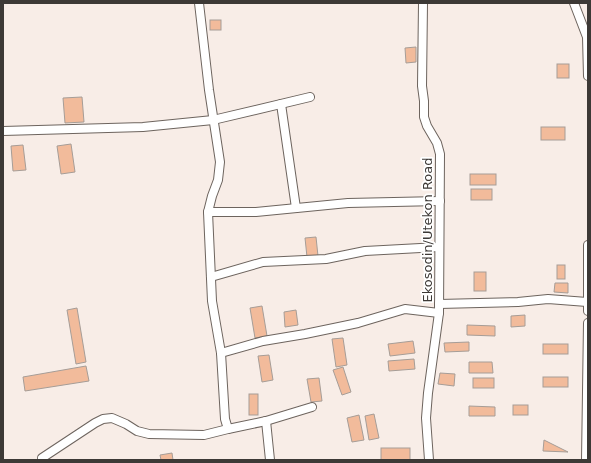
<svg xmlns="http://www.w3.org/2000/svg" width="591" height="463" font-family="'DejaVu Sans',sans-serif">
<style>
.building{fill:#f2bb9b;stroke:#a69d97}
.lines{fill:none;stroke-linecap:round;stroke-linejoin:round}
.street-casing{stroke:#6d645e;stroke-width:10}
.street{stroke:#fff;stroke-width:8}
.labels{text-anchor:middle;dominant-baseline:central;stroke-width:3.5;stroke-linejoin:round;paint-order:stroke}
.street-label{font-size:13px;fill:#3d3936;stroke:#fff}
</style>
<rect width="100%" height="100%" fill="#f8ede7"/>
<g class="building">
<rect x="210" y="20" width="11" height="10"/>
<path d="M 416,47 L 416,62 L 406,63 L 405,48 Z"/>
<rect x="557" y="64" width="12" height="14"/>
<path d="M 82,97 L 84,122 L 65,123 L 63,98 Z"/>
<rect x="541" y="127" width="24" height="13"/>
<path d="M 71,144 L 75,172 L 61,174 L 57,146 Z"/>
<path d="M 23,145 L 26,170 L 13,171 L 11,146 Z"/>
<rect x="470" y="174" width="26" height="11"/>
<rect x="471" y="189" width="21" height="11"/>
<path d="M 316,237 L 318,256 L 307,257 L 305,238 Z"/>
<rect x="557" y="265" width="8" height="14"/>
<rect x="474" y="272" width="12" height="19"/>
<path d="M 555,283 L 568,283 L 568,293 L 554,292 Z"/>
<path d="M 262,306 L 267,336 L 255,338 L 250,308 Z"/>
<path d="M 77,308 L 86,362 L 76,364 L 67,310 Z"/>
<path d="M 296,310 L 298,325 L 285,327 L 284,312 Z"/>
<path d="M 525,315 L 525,326 L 511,327 L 511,316 Z"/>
<path d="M 467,325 L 495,326 L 495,336 L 467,335 Z"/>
<path d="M 343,338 L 347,365 L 336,367 L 332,339 Z"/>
<path d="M 413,341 L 415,353 L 390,356 L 388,344 Z"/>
<path d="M 469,342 L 469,351 L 445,352 L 444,343 Z"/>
<rect x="543" y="344" width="25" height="10"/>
<path d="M 269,355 L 273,380 L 262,382 L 258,356 Z"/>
<path d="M 414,359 L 415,369 L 389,371 L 388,361 Z"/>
<path d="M 469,362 L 492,362 L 493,373 L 469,373 Z"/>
<path d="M 86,366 L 89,381 L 25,391 L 23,377 Z"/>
<path d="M 343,367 L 351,392 L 342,395 L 333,370 Z"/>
<path d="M 440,373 L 455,374 L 454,386 L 438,384 Z"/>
<rect x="543" y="377" width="25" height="10"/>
<path d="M 319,378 L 322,401 L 311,402 L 307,379 Z"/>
<rect x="473" y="378" width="21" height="10"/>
<rect x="249" y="394" width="9" height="21"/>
<rect x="513" y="405" width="15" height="10"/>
<path d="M 469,406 L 495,407 L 495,416 L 469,416 Z"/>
<path d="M 374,414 L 379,438 L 369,440 L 365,416 Z"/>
<path d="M 359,415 L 364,440 L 352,442 L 347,418 Z"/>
<path d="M 544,440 L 568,452 L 543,451 Z"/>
<rect x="381" y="448" width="29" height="12"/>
<path d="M 172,453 L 173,460 L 161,460 L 160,455 Z"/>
</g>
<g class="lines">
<g class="street-casing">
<g id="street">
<path d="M 199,3 L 209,90 L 220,162 L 218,180 L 212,196 L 208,212 L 212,301 L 221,353 L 225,419 L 228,429"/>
<path d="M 423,3 L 422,86 L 424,101 L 424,117 L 427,126 L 437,143 L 440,154 L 439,313 L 428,393 L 426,418 L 429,460"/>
<path d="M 574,3 L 587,37 L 588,76"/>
<path d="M 281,104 L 296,208"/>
<path d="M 3,131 L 143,127 L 213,120 L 310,97"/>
<path d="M 208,212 L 256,212 L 348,203 L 440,201"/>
<path d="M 588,245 L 588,311"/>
<path d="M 211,277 L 263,262 L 326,259 L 365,251 L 439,247"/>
<path d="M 439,304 L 518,302 L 548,299 L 587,302"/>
<path d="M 221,353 L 263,341 L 305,334 L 358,323 L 405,309 L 439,313"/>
<path d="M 266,421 L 270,460"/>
<path d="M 42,458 L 95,423 L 103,419 L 112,418 L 126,424 L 137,431 L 149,434 L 204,435 L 228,429 L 266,421 L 312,407"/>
<path d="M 586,460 L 588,323"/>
</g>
</g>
<use href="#street" class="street"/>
</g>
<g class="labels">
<g class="street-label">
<text transform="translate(427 230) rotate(-90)">Ekosodin/Utekon Road</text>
</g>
</g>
<rect width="591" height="463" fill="none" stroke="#3d3936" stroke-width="8"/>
</svg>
